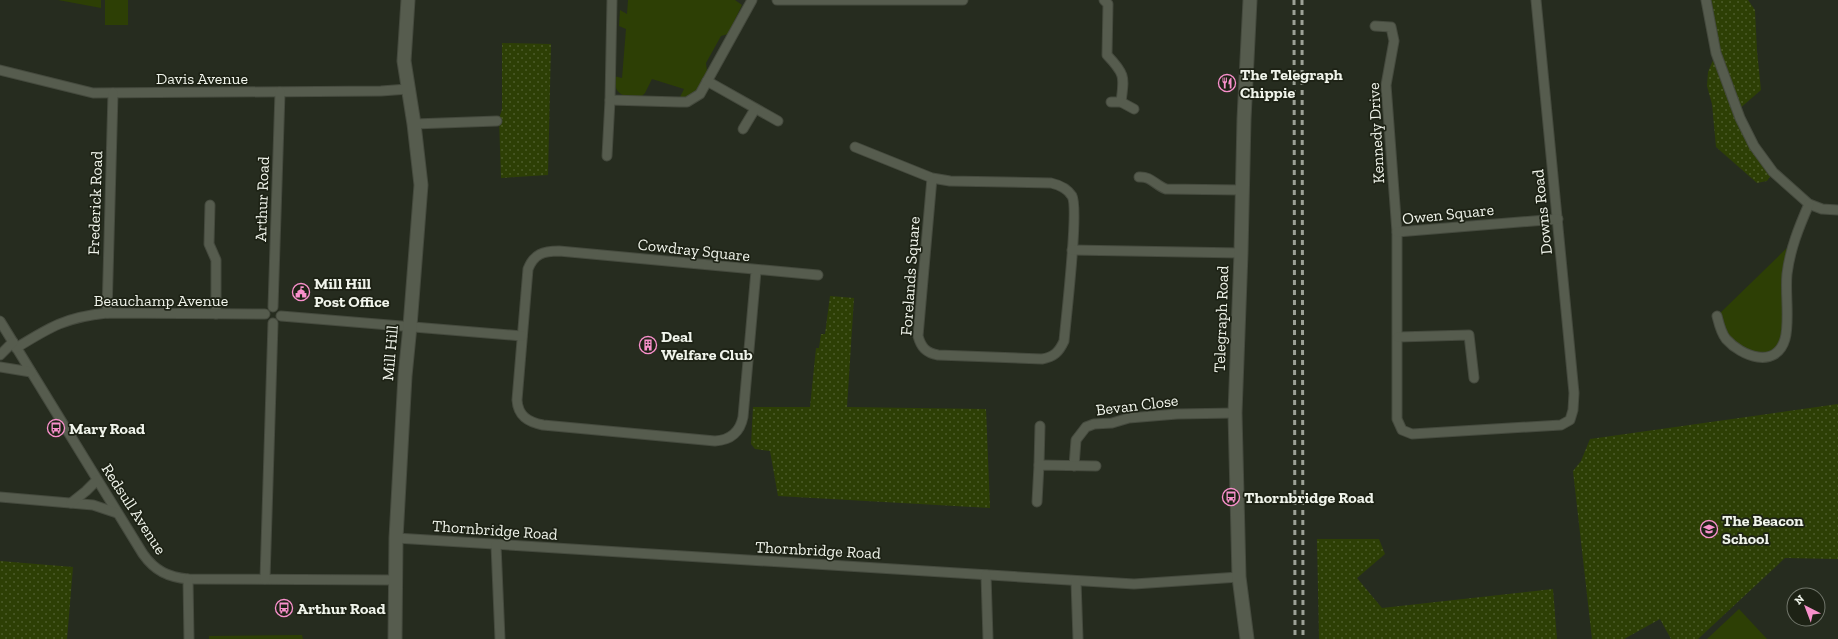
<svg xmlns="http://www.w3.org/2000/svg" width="1838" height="639" font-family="'Zilla Slab',serif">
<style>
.grass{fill:#2d3f05}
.park{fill:url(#park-dots)}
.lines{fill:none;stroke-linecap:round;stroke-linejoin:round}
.street-casing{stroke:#454a3e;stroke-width:11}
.secondary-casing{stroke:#454a3e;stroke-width:15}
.street{stroke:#565c4e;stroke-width:9}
.secondary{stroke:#565c4e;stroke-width:13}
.rail{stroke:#9da297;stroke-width:3;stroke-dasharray:5 5;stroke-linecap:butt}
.labels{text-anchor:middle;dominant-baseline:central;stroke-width:3.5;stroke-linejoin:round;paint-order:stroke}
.poi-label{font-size:16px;font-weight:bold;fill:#f0f4eb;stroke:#1d2215;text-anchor:start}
.street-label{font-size:16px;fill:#f0f4eb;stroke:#1d2215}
</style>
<defs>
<pattern id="park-dots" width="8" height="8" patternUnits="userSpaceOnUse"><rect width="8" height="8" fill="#2d3f05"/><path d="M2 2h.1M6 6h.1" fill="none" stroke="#4c5b2a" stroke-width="1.8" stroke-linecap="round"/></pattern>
</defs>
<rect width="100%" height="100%" fill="#262c1f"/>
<g class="grass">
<path d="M 58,0 L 101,0 L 101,8 Z"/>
<rect x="105" y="0" width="23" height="25"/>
<path d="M 628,0 L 735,0 L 742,5 L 728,34 L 721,36 L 706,63 L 707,71 L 697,92 L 689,96 L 679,99 L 684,89 L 652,79 L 645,93 L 641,97 C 624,97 614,96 614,76 L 622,78 L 626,29 L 619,26 L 620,10 L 627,14 Z"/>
<path d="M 1794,241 L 1785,339 L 1778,351 L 1756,358 L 1725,338 L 1717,316 Z"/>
<path d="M 1739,609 L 1767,639 L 1707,639 Z"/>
<path d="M 302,635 L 303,639 L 209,639 L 209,636 Z"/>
</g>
<g class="park">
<path d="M 1706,0 L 1748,0 L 1755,10 L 1757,51 L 1761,90 L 1738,110 L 1773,172 L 1767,181 L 1757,183 L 1716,147 L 1712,104 L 1707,86 L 1708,72 L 1716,53 Z"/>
<path d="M 502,43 L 551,44 L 548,175 L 501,178 L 499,119 L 502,109 Z"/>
<path d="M 830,296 L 854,298 L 847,407 L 986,409 L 990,508 L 778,496 L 770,451 L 755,449 L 751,444 L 753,407 L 810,407 L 816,348 L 819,348 L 821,334 L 825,334 Z"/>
<path d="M 1838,404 L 1838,559 L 1785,558 L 1698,639 L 1671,639 L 1660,619 L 1624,639 L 1592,639 L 1573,471 L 1581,461 L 1590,439 Z"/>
<path d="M 1317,539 L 1379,539 L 1385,554 L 1357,578 L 1382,608 L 1553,589 L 1557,639 L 1319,639 Z"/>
<path d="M 0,561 L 73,567 L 67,639 L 0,639 Z"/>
</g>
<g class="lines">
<g class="street-casing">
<g id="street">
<path d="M 612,0 L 610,100 L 679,102 L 687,102 L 700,94 L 752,0"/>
<path d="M 777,0 L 963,0"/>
<path d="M 1104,0 L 1108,4 L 1107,55 C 1126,75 1124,77 1121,102"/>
<path d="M 1706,0 L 1716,53 L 1740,118 L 1754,146 L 1773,172 L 1809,204 L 1822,209 L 1838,210"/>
<path d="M 1375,26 L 1391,27 L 1394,41 L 1386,85 L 1397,232 L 1397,419 L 1402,430 L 1412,434 L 1561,425 L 1570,420 L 1573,410 L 1574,393 L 1536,0"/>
<path d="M 0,70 L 93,93 L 381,91 L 408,89"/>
<path d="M 707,81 L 778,121"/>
<path d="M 1111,102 L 1121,102 L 1134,109"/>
<path d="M 414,124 L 497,121"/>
<path d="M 743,129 L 755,109"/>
<path d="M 855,147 L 932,178 L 950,181 L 1051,183 C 1060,185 1067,188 1072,196 C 1079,208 1066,319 1064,341 C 1059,352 1054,357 1042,359 L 938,355 C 926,353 921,347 918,336 L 932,178"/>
<path d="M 607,156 L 610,100"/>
<path d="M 1139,177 C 1151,176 1155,185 1166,189 L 1242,190"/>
<path d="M 210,205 L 209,244 L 216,260 L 216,314"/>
<path d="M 1397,232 L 1558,219"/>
<path d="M 1072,250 L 1241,253"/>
<path d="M 756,271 L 743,417 C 740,432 731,440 715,441 L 543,425 C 528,422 518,416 517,400 L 528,269 C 534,254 543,251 559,251 L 818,275"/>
<path d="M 273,307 L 280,92"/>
<path d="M 107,313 L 113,93"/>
<path d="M 281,316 L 522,336"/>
<path d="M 1717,316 C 1719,324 1721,333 1726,339 C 1741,356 1776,370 1785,339 C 1790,322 1785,293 1787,274 C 1790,249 1799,227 1809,204"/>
<path d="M 0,321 L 143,554 C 155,571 168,577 188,579 L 395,580"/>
<path d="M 1398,337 L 1469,335 L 1474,378"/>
<path d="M 16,348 C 50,327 66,317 107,313 L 265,314"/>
<path d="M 0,355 L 13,342"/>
<path d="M 0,367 L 31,372"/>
<path d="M 1039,465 L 1040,426"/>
<path d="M 1074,466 L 1076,440 L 1086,427 L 1094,424 L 1112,423 L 1129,418 L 1177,414 L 1235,413"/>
<path d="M 0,497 L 93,505 L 117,513"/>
<path d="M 1037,502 L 1039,465 L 1096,466"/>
<path d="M 71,503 L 86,491 L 97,480"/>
<path d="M 396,538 L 1134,584 L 1239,577"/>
<path d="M 496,545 L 500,639"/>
<path d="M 986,575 L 988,639"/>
<path d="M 188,579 L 189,639"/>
<path d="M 265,579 L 273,323"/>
<path d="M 1076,581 L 1078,639"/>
</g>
</g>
<g class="secondary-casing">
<g id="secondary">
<path d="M 395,639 L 396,538 L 405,376 L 410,326 L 421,185 L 414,124 L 404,61 L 408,0"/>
<path d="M 1247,639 L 1239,577 L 1235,413 L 1241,253 L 1244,119 L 1250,0"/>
</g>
</g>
<use href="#street" class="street"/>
<use href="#secondary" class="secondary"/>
<g class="rail">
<path d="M 1294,0 L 1295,639"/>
<path d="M 1302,0 L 1303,639"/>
</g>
</g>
<defs>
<g id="restaurant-ring" transform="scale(0.9)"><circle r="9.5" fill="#1d2215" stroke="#f890cb" stroke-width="1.5"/><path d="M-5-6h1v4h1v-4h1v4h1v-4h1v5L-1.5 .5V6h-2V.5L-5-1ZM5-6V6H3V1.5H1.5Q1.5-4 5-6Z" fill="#f890cb"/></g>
<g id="civic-ring" transform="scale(0.9)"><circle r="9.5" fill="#1d2215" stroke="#f890cb" stroke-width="1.5"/><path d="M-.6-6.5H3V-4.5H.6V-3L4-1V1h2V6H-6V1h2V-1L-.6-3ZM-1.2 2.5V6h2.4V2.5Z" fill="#f890cb"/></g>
<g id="building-ring" transform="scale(0.9)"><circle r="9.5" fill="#1d2215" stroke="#f890cb" stroke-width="1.5"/><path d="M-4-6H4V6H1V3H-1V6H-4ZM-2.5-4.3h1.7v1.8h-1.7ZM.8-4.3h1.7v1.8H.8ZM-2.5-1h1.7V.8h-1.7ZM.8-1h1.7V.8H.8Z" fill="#f890cb"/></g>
<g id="bus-ring" transform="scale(0.9)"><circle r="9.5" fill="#1d2215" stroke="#f890cb" stroke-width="1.5"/><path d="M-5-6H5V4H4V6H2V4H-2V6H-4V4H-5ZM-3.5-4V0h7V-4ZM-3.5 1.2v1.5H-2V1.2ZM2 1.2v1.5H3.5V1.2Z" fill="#f890cb"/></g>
<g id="school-ring" transform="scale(0.9)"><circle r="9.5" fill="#1d2215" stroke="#f890cb" stroke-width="1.5"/><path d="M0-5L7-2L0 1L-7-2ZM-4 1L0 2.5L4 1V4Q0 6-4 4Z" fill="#f890cb"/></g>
</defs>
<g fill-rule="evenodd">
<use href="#restaurant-ring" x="1227" y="83"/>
<use href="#civic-ring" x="301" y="292"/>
<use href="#building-ring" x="648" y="345"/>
<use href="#bus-ring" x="56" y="428"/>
<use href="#bus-ring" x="1231" y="497"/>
<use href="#school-ring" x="1709" y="529"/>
<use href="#bus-ring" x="284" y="608"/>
</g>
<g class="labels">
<g class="poi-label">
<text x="1240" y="74">The Telegraph<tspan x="1240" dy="18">Chippie</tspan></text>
<text x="314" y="283">Mill Hill<tspan x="314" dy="18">Post Office</tspan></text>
<text x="661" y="336">Deal<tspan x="661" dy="18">Welfare Club</tspan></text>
<text x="69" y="428">Mary Road</text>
<text x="1244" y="497">Thornbridge Road</text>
<text x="1722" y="520">The Beacon<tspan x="1722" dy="18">School</tspan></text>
<text x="297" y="608">Arthur Road</text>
</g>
<g class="street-label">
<text x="202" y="78">Davis Avenue</text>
<text transform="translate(1376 133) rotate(-93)">Kennedy Drive</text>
<text transform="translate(262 199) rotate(-88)">Arthur Road</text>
<text transform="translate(95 203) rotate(-88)">Frederick Road</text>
<text transform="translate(1542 212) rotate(-96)">Downs Road</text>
<text transform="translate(1448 214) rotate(-6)">Owen Square</text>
<text transform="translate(694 250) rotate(6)">Cowdray Square</text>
<text transform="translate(910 276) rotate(-86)">Forelands Square</text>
<text x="161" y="300">Beauchamp Avenue</text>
<text transform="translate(1221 319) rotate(-88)">Telegraph Road</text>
<text transform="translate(390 353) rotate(-85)">Mill Hill</text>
<text transform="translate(1137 405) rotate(-7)">Bevan Close</text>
<text transform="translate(134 509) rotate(57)">Redsull Avenue</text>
<text transform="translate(495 530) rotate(4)">Thornbridge Road</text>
<text transform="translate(818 550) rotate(3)">Thornbridge Road</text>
</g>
</g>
<g transform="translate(1806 607) rotate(318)"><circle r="19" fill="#1d2215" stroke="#71766b"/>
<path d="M0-3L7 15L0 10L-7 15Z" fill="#f890cb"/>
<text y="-6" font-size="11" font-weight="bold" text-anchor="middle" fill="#f0f4eb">N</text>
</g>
</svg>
